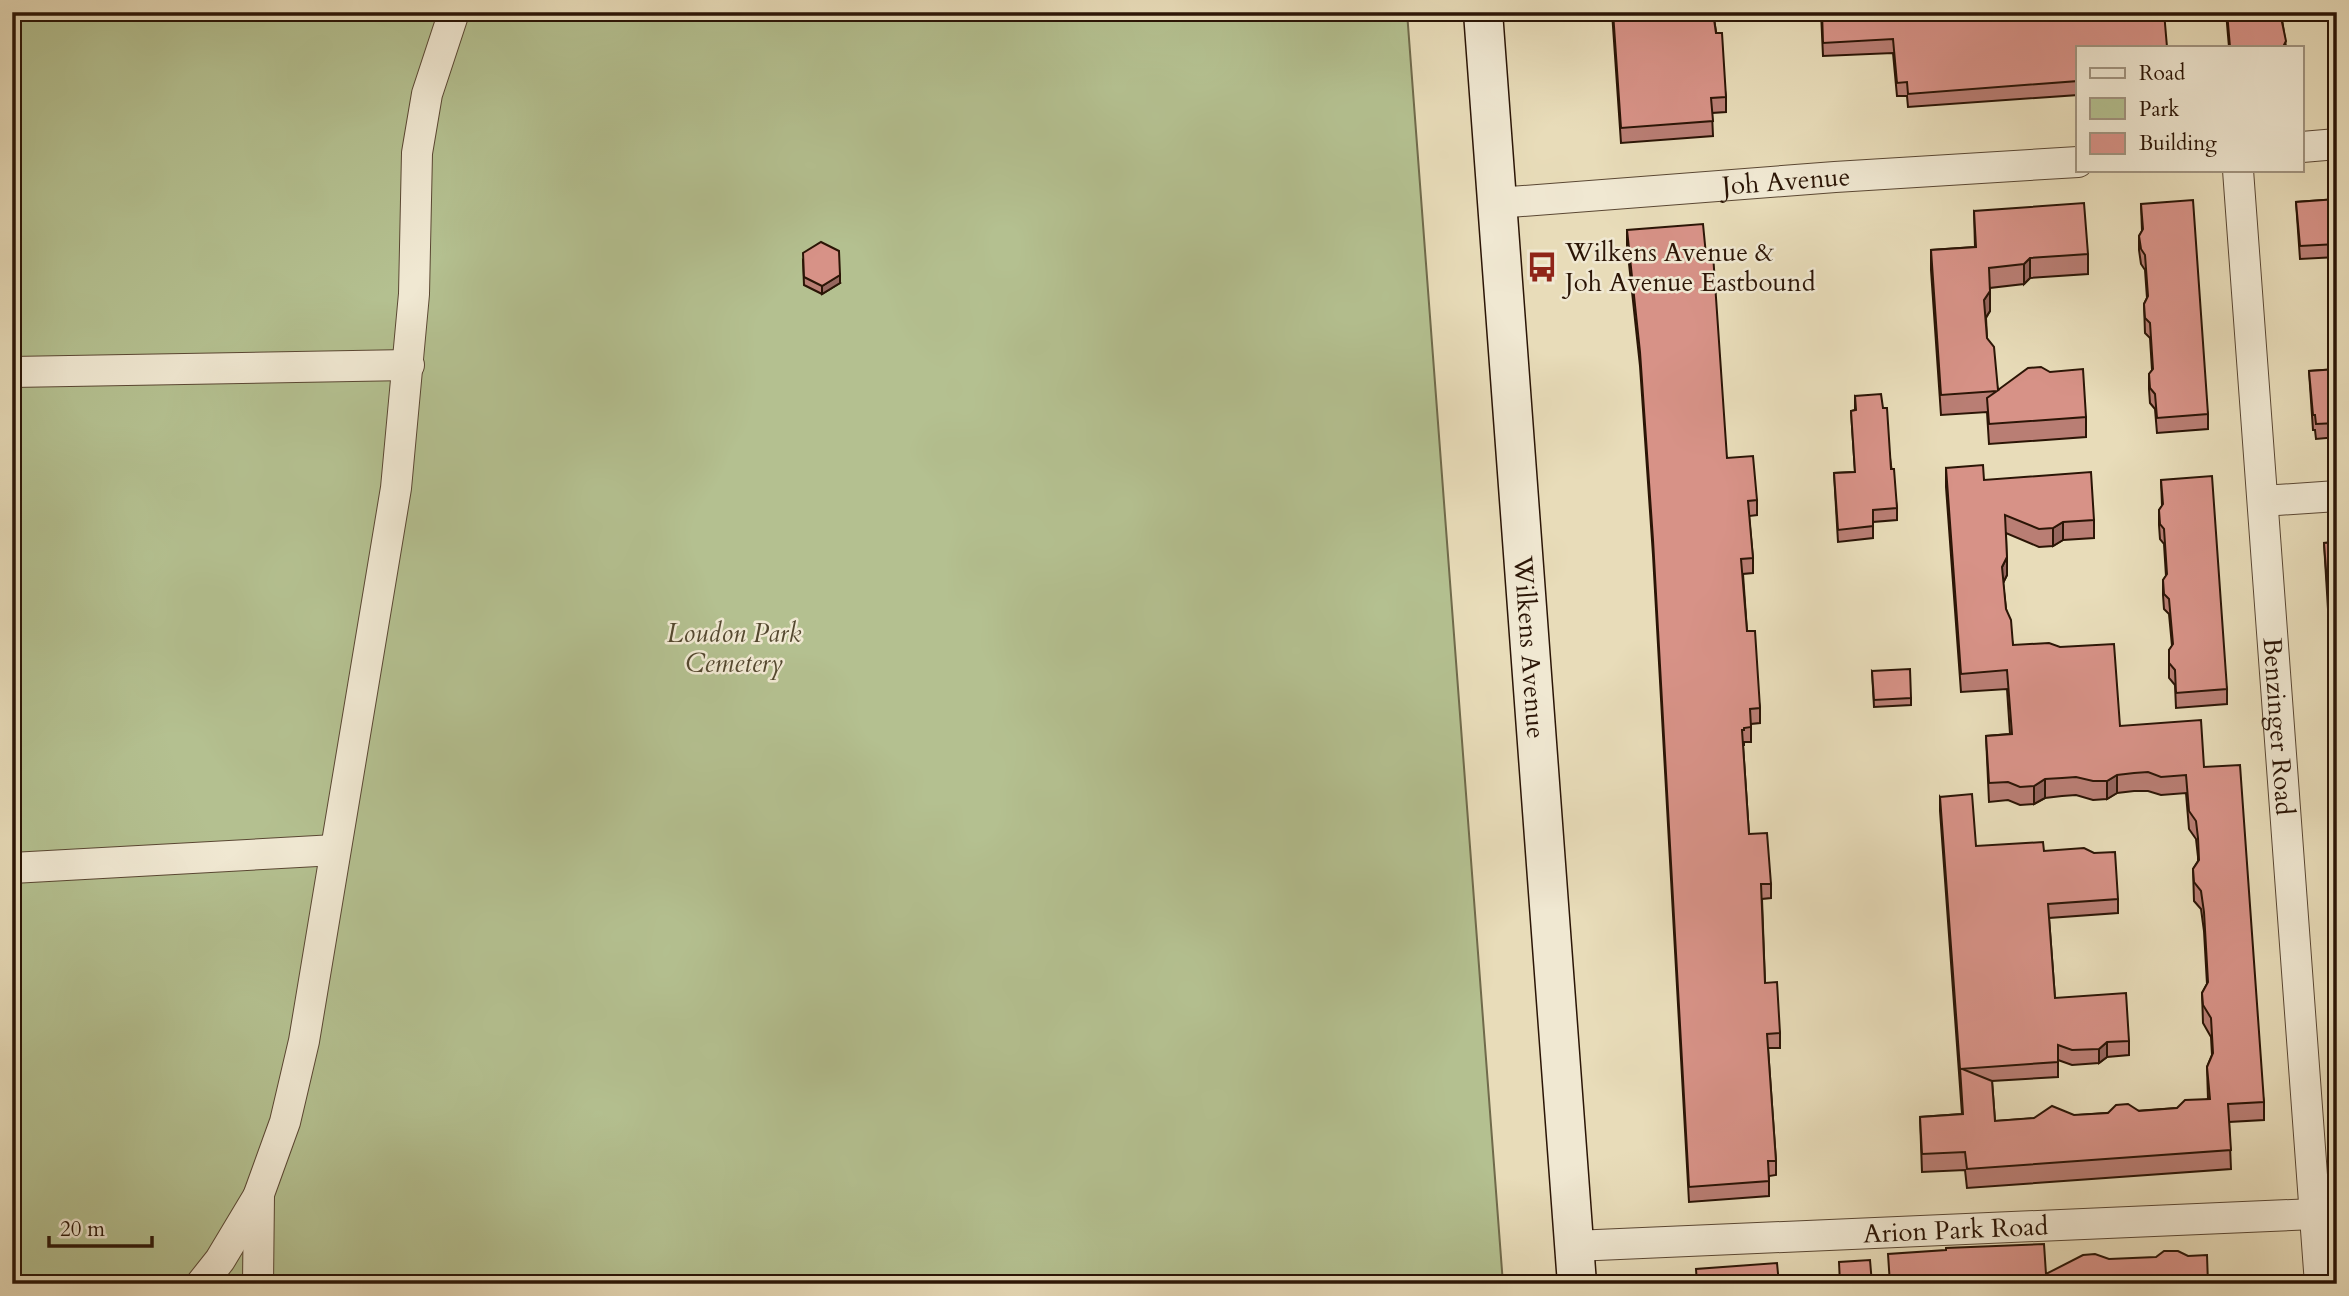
<svg xmlns="http://www.w3.org/2000/svg" width="2349" height="1296" font-family="Cardo,serif">
<style>
.green{fill:#b4c090;stroke:#706a4b;stroke-width:2}
.lines{fill:none;stroke-linecap:round;stroke-linejoin:round}
.minor-casing{stroke:#5a4733;stroke-width:32}
.secondary-casing{stroke:#2b1506;stroke-width:41}
.minor{stroke:#f0e8d2;stroke-width:30}
.secondary{stroke:#f0e8d2;stroke-width:38}
.wall{fill:#b97e74;stroke:#2b1506;stroke-width:2}
.shaded-wall{fill:#96665e;stroke:#2b1506;stroke-width:2}
.building{fill:#d79287;stroke:#2b1506;stroke-width:2}
.labels{text-anchor:middle;dominant-baseline:central;stroke-width:5;stroke-linejoin:round;paint-order:stroke}
.street-label{font-size:26px;fill:#2b1506;stroke:#f0e8d2}
.poi-label{font-size:26px;fill:#2b1506;stroke:#f0e8d2;text-anchor:start}
.park-label{font-size:26px;font-style:italic;fill:#54482f;stroke:#f0e8d2}
</style>
<rect width="100%" height="100%" fill="#e8dcb9"/>
<filter id="stains"><feTurbulence type="fractalNoise" baseFrequency=".00286" numOctaves="4"/><feColorMatrix values="0 0 0 0 .2 0 0 0 0 .09 0 0 0 0 .02 0 0 0 .5 -.17"/></filter>
<radialGradient id="worn" r=".72"><stop offset=".6" stop-color="#630" stop-opacity="0"/><stop offset="1" stop-color="#630" stop-opacity=".3"/></radialGradient>
<path class="green" d="M 12,12 L 1407,12 L 1503,1284 L 12,1284 Z"/>
<g class="lines">
<g class="minor-casing">
<g id="minor">
<path d="M 2302,147 L 2337,144"/>
<path id="s1" d="M 2238,170 L 2320,1284"/>
<path id="s2" d="M 1497,203 L 1835,177 L 2078,162"/>
<path d="M 12,372 L 409,365"/>
<path d="M 2263,501 L 2337,496"/>
<path d="M 12,868 L 335,850"/>
<path id="s3" d="M 1574,1246 L 2337,1213"/>
<path d="M 201,1284 L 220,1260 L 259,1195"/>
<path d="M 258,1284 L 259,1194 L 285,1122 L 304,1041 L 396,488 L 414,294 L 417,153 L 427,94 L 454,12"/>
</g>
</g>
<g class="secondary-casing">
<g id="secondary">
<path id="s4" d="M 1483,12 L 1577,1284"/>
</g>
</g>
<use href="#minor" class="minor"/>
<use href="#secondary" class="secondary"/>
</g>
<g class="wall">
<path d="M 1612,12 L 1713,12 L 1726,97 L 1726,112 L 1712,113 L 1713,136 L 1621,143 Z"/>
<path d="M 1821,12 L 1858,12 L 1859,14 L 1918,19 L 2078,47 L 2078,95 L 1908,107 L 1907,96 L 1897,96 L 1893,53 L 1823,56 Z"/>
<path d="M 2226,12 L 2281,12 L 2286,47 L 2229,47 Z"/>
<path d="M 2337,199 L 2337,257 L 2300,259 L 2296,202 Z"/>
<path d="M 2141,204 L 2208,414 L 2208,429 L 2157,433 L 2155,409 L 2150,403 L 2149,389 L 2149,374 L 2152,370 L 2150,338 L 2145,333 L 2144,304 L 2147,298 L 2145,270 L 2141,264 L 2139,250 L 2139,236 L 2142,231 Z"/>
<path d="M 1974,211 L 2088,254 L 2088,274 L 2030,278 L 2024,284 L 1990,288 L 1990,311 L 1986,318 L 1987,338 L 1998,390 L 2086,417 L 2086,437 L 1989,444 L 1987,412 L 1941,415 L 1931,270 L 1931,250 L 1975,247 Z"/>
<path d="M 1627,230 L 1727,458 L 1757,500 L 1757,515 L 1749,516 L 1753,558 L 1753,573 L 1743,574 L 1747,631 L 1760,708 L 1760,723 L 1751,724 L 1751,742 L 1744,742 L 1744,745 L 1743,745 L 1749,834 L 1771,884 L 1771,898 L 1762,899 L 1765,983 L 1780,1033 L 1780,1048 L 1768,1048 L 1776,1161 L 1776,1175 L 1769,1176 L 1769,1196 L 1689,1202 L 1653,555 L 1640,366 L 1627,245 Z"/>
<path d="M 803,260 L 840,283 L 822,294 L 804,285 Z"/>
<path d="M 2337,369 L 2337,437 L 2316,439 L 2315,430 L 2313,430 L 2309,371 Z"/>
<path d="M 1855,396 L 1883,408 L 1897,508 L 1897,520 L 1873,522 L 1873,538 L 1838,542 L 1834,473 L 1855,472 L 1851,411 L 1855,410 Z"/>
<path d="M 1946,468 L 1984,480 L 2094,520 L 2094,538 L 2063,540 L 2053,546 L 2039,547 L 2006,533 L 2007,575 L 2003,583 L 2006,609 L 2013,645 L 2120,726 L 2204,767 L 2264,1102 L 2264,1120 L 2229,1122 L 2231,1169 L 1967,1188 L 1965,1170 L 1922,1172 L 1920,1117 L 1962,1114 L 1940,811 L 1940,797 L 1976,846 L 2044,851 L 2118,899 L 2118,913 L 2049,918 L 2055,998 L 2129,1041 L 2129,1055 L 2107,1057 L 2099,1063 L 2072,1065 L 2058,1060 L 2058,1077 L 1992,1081 L 1995,1121 L 2177,1108 L 2208,1099 L 2207,1067 L 2212,1055 L 2211,1037 L 2203,1023 L 2202,993 L 2207,984 L 2204,931 L 2201,909 L 2194,901 L 2193,869 L 2198,861 L 2198,857 L 2196,839 L 2189,829 L 2186,793 L 2161,795 L 2148,791 L 2134,791 L 2117,793 L 2107,799 L 2093,800 L 2076,795 L 2062,796 L 2045,798 L 2034,804 L 2020,805 L 2008,800 L 1989,802 L 1986,736 L 2010,734 L 2007,689 L 1961,692 L 1946,487 Z"/>
<path d="M 2161,480 L 2227,689 L 2227,704 L 2176,708 L 2175,685 L 2169,678 L 2169,650 L 2172,646 L 2169,614 L 2164,609 L 2163,595 L 2163,580 L 2166,576 L 2164,544 L 2160,539 L 2159,525 L 2159,510 L 2162,506 Z"/>
<path d="M 2337,542 L 2337,609 L 2328,609 L 2324,543 Z"/>
<path d="M 1872,671 L 1911,698 L 1911,705 L 1874,707 Z"/>
</g>
<g class="shaded-wall">
<path d="M 2030,258 L 2030,278 L 2024,284 L 2024,264 Z"/>
<path d="M 840,275 L 840,283 L 822,294 L 822,286 Z"/>
<path d="M 1990,291 L 1990,311 L 1984,320 L 1984,300 Z"/>
<path d="M 2063,522 L 2063,540 L 2053,546 L 2053,528 Z"/>
<path d="M 2007,557 L 2007,575 L 2002,585 L 2002,567 Z"/>
<path d="M 2117,775 L 2117,793 L 2107,799 L 2107,781 Z"/>
<path d="M 2045,779 L 2045,798 L 2034,804 L 2034,786 Z"/>
<path d="M 2107,1042 L 2107,1057 L 2099,1063 L 2099,1049 Z"/>
</g>
<g class="building">
<path d="M 1613,12 L 1713,12 L 1716,33 L 1722,33 L 1726,97 L 1711,98 L 1713,121 L 1621,128 Z"/>
<path d="M 1822,12 L 1858,12 L 1859,14 L 1883,12 L 1917,12 L 1918,19 L 1985,14 L 1992,12 L 2135,12 L 2135,14 L 2164,12 L 2167,47 L 2078,47 L 2078,81 L 1908,94 L 1907,82 L 1897,83 L 1893,39 L 1823,43 Z"/>
<path d="M 2227,12 L 2281,12 L 2282,22 L 2286,41 L 2283,47 L 2230,47 Z"/>
<path d="M 2337,199 L 2337,244 L 2300,246 L 2296,202 Z"/>
<path d="M 2193,200 L 2208,414 L 2157,418 L 2155,394 L 2150,388 L 2149,374 L 2153,369 L 2150,323 L 2145,318 L 2144,304 L 2148,296 L 2145,255 L 2141,249 L 2139,236 L 2143,229 L 2141,204 Z"/>
<path d="M 2084,203 L 2088,254 L 2030,258 L 2024,264 L 1989,268 L 1990,291 L 1984,300 L 1987,338 L 1994,347 L 1998,390 L 2028,368 L 2041,367 L 2050,372 L 2083,369 L 2086,417 L 1989,424 L 1987,398 L 1997,391 L 1941,395 L 1931,250 L 1976,247 L 1974,211 Z"/>
<path d="M 1703,224 L 1706,255 L 1713,254 L 1727,458 L 1753,456 L 1757,500 L 1748,501 L 1753,558 L 1741,559 L 1747,631 L 1755,631 L 1760,708 L 1750,709 L 1751,727 L 1744,728 L 1744,730 L 1742,730 L 1749,834 L 1767,833 L 1771,884 L 1761,884 L 1765,983 L 1777,982 L 1780,1033 L 1767,1034 L 1776,1161 L 1768,1161 L 1769,1181 L 1689,1187 L 1653,540 L 1640,352 L 1627,230 Z"/>
<path d="M 821,242 L 839,251 L 840,275 L 822,286 L 804,277 L 803,253 Z"/>
<path d="M 2337,369 L 2337,423 L 2316,424 L 2315,415 L 2313,415 L 2309,371 Z"/>
<path d="M 1881,394 L 1883,408 L 1887,408 L 1891,469 L 1894,469 L 1897,508 L 1873,510 L 1873,526 L 1838,530 L 1834,473 L 1855,472 L 1851,411 L 1856,410 L 1855,396 Z"/>
<path d="M 1983,465 L 1984,480 L 2091,472 L 2094,520 L 2063,522 L 2053,528 L 2039,529 L 2005,515 L 2007,557 L 2002,567 L 2006,609 L 2011,620 L 2013,645 L 2049,643 L 2060,647 L 2114,644 L 2120,726 L 2201,720 L 2204,767 L 2240,765 L 2264,1102 L 2228,1104 L 2231,1150 L 1967,1169 L 1965,1152 L 1922,1154 L 1920,1117 L 1963,1114 L 1960,1068 L 1992,1081 L 1995,1121 L 2034,1118 L 2052,1106 L 2074,1115 L 2108,1113 L 2116,1105 L 2128,1104 L 2139,1111 L 2177,1108 L 2185,1100 L 2210,1099 L 2207,1067 L 2213,1053 L 2211,1018 L 2203,1005 L 2202,993 L 2208,982 L 2204,912 L 2201,891 L 2194,882 L 2193,869 L 2199,860 L 2198,838 L 2196,821 L 2189,811 L 2186,775 L 2161,777 L 2148,772 L 2134,773 L 2117,775 L 2107,781 L 2093,781 L 2076,777 L 2062,778 L 2045,779 L 2034,786 L 2020,787 L 2008,782 L 1989,783 L 1986,736 L 2012,734 L 2007,670 L 1961,674 L 1946,468 Z"/>
<path d="M 2212,476 L 2227,689 L 2176,693 L 2175,670 L 2169,663 L 2169,650 L 2173,644 L 2169,599 L 2164,594 L 2163,580 L 2167,574 L 2164,529 L 2160,524 L 2159,510 L 2163,504 L 2161,480 Z"/>
<path d="M 2337,542 L 2337,595 L 2328,596 L 2324,543 Z"/>
<path d="M 1910,669 L 1911,698 L 1874,700 L 1872,671 Z"/>
<path d="M 1972,794 L 1976,846 L 2043,842 L 2044,851 L 2084,848 L 2094,853 L 2115,852 L 2118,899 L 2048,904 L 2055,998 L 2126,993 L 2129,1041 L 2107,1042 L 2099,1049 L 2072,1050 L 2058,1045 L 2058,1062 L 1960,1069 L 1940,797 Z"/>
<path d="M 2044,1244 L 2046,1274 L 2083,1255 L 2095,1254 L 2109,1259 L 2156,1257 L 2164,1251 L 2178,1251 L 2188,1256 L 2207,1255 L 2208,1284 L 1890,1284 L 1888,1254 L 1946,1250 L 1946,1248 Z"/>
<path d="M 1870,1260 L 1872,1284 L 1840,1284 L 1839,1262 Z"/>
<path d="M 1777,1263 L 1779,1284 L 1697,1284 L 1696,1269 Z"/>
</g>
<defs>
<g id="bus-bare" transform="scale(2.415)"><path d="M-5-6H5V4H4V6H2V4H-2V6H-4V4H-5ZM-3.5-4V0h7V-4ZM-3.5 1.2v1.5H-2V1.2ZM2 1.2v1.5H3.5V1.2Z" fill="#8f2418" stroke="#f0e8d2" stroke-width="2.5" paint-order="stroke"/></g>
</defs>
<g fill-rule="evenodd">
<use href="#bus-bare" x="1542" y="267"/>
</g>
<g class="labels">
<g class="street-label">
<text stroke="none"><textPath href="#s2" startOffset="290">Joh Avenue</textPath></text>
<text stroke="none"><textPath href="#s4" startOffset="637">Wilkens Avenue</textPath></text>
<text stroke="none"><textPath href="#s1" startOffset="558">Benzinger Road</textPath></text>
<text stroke="none"><textPath href="#s3" startOffset="382">Arion Park Road</textPath></text>
</g>
<g class="poi-label">
<text x="1565" y="252">Wilkens Avenue &amp;<tspan x="1565" dy="30">Joh Avenue Eastbound</tspan></text>
</g>
<g class="park-label">
<text x="734" y="633">Loudon Park<tspan x="734" dy="30">Cemetery</tspan></text>
</g>
</g>
<rect width="2349" height="1296" fill="none" stroke="#e8dcb9" stroke-width="42"/>
<rect x="14" y="14" width="2321" height="1268" fill="none" stroke="#2b1506" stroke-width="3.5"/>
<rect x="21" y="21" width="2307" height="1254" fill="none" stroke="#2b1506" stroke-width="2"/>
<rect x="2076" y="46" width="228" height="126" fill="#f0e8d2" stroke="#a19480" stroke-width="2"/>
<rect x="2090" y="68" width="35" height="10" fill="#f0e8d2" stroke="#a19480" stroke-width="2"/>
<text x="2139" y="80" font-size="21" fill="#2b1506">Road</text>
<rect x="2090" y="98" width="35" height="21" fill="#b4c090" stroke="#a19480" stroke-width="2"/>
<text x="2139" y="116" font-size="21" fill="#2b1506">Park</text>
<rect x="2090" y="133" width="35" height="21" fill="#d79287" stroke="#a19480" stroke-width="2"/>
<text x="2139" y="150" font-size="21" fill="#2b1506">Building</text>
<path d="M49 1236v10h103v-10" fill="none" stroke="#2b1506" stroke-width="3.5"/>
<text x="60" y="1236" font-size="21" fill="#2b1506" stroke="#f0e8d2" stroke-width="5" paint-order="stroke">20 m</text>
<rect width="100%" height="100%" filter="url(#stains)"/>
<rect width="100%" height="100%" fill="url(#worn)"/>
</svg>
